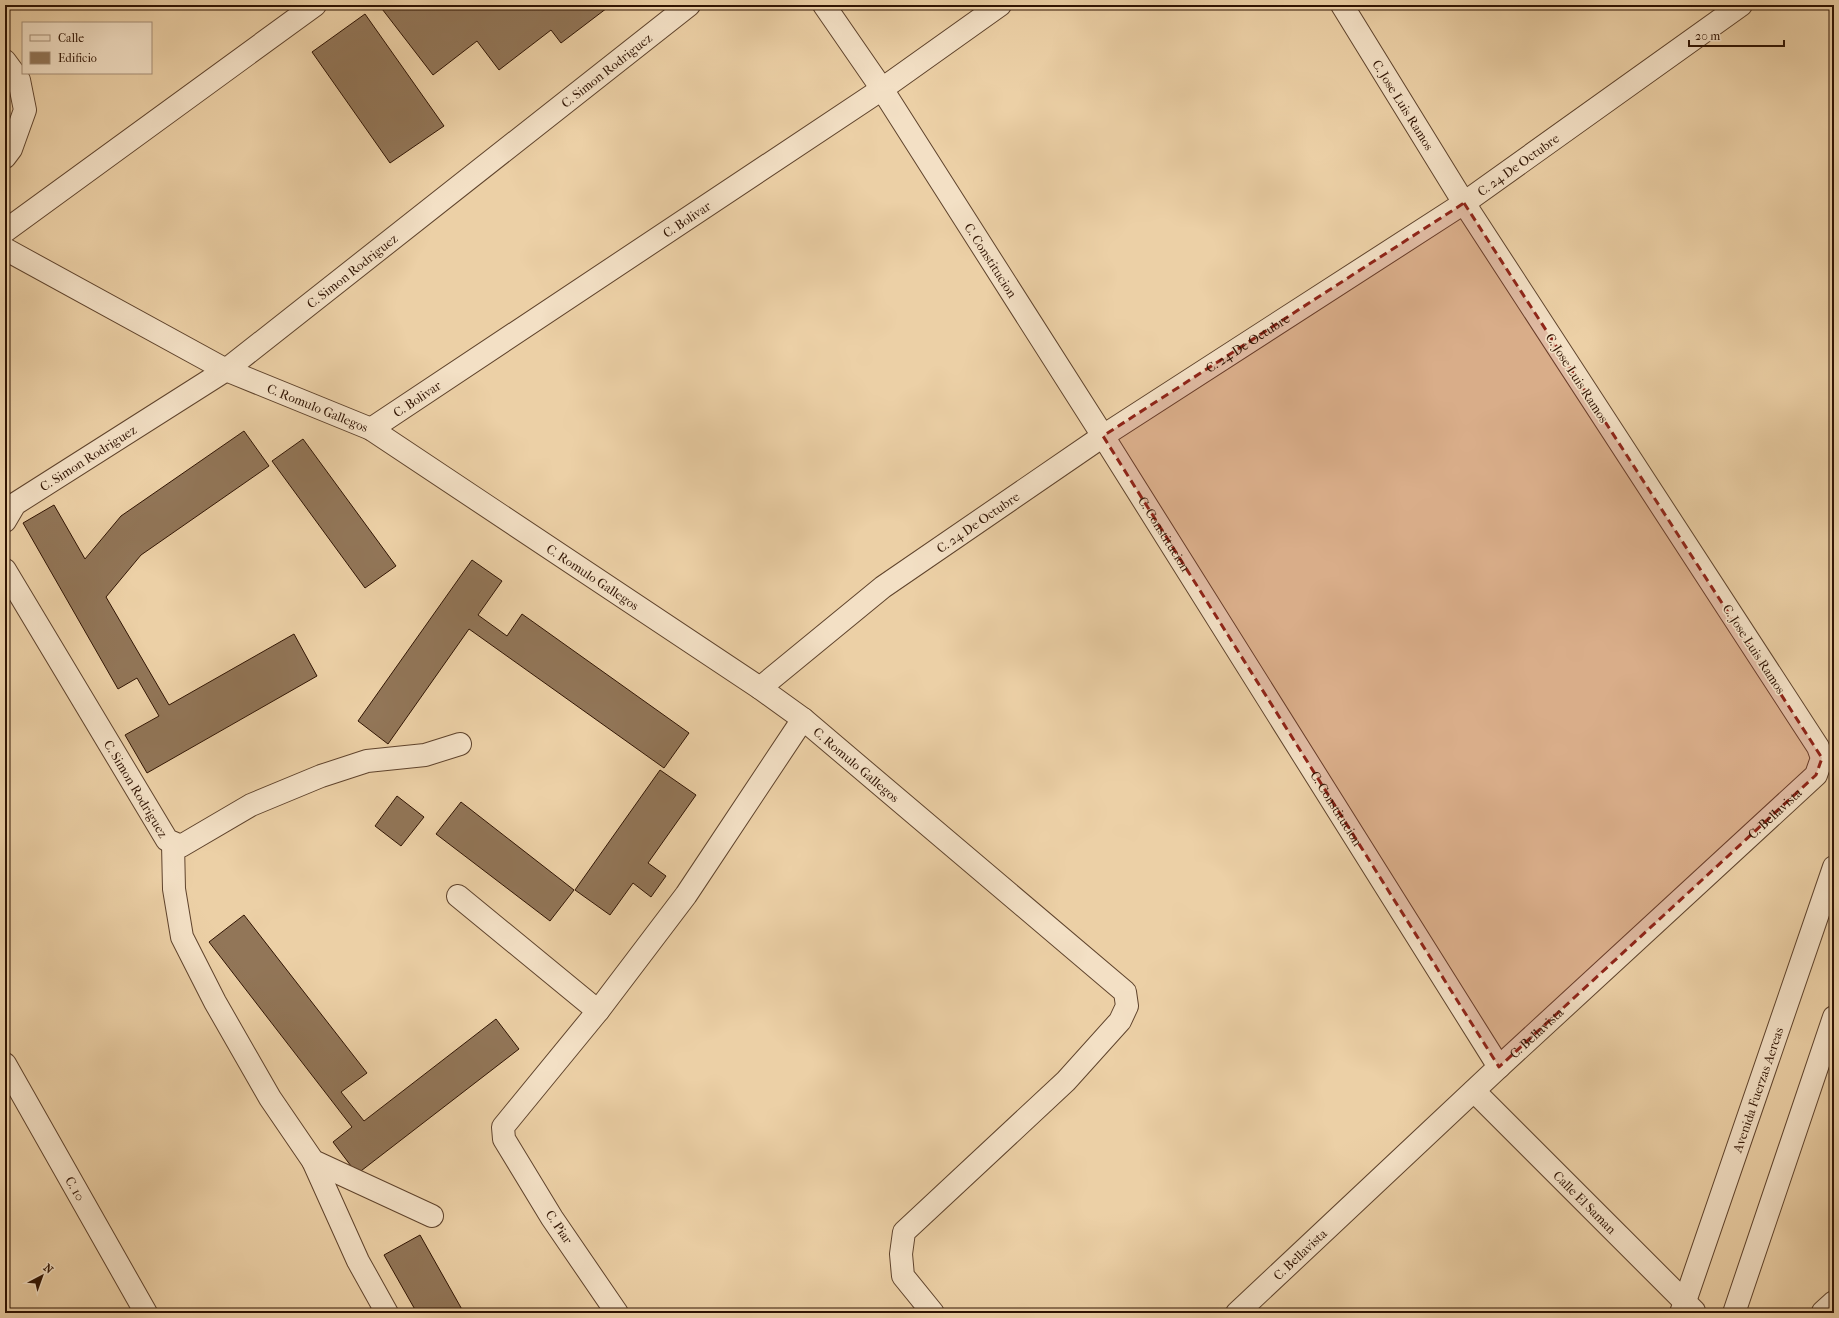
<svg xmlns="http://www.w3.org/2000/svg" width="1839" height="1318" font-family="'IM FELL French Canon',serif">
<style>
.building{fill:#927658;stroke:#301403}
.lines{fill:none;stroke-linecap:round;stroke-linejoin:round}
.minor-casing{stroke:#5f432c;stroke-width:24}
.minor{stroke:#f3e0c5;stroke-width:22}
.marked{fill:#8f2418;fill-opacity:0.2;stroke:#8f2418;stroke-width:3;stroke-dasharray:8 5;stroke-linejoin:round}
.labels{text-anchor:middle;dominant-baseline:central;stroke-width:3.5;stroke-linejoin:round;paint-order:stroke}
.street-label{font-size:13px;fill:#301403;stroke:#f3e0c5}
</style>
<rect width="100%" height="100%" fill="#ecd0a6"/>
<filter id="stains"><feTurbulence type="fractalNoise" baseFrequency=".005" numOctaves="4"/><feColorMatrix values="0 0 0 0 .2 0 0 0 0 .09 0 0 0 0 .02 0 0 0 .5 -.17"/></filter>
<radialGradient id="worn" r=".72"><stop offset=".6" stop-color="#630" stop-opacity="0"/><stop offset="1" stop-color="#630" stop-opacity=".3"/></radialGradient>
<g class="building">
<path d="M 379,5 L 611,5 L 561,43 L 551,30 L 499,70 L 477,41 L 433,75 Z"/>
<path d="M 365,14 L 444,126 L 390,163 L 312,52 Z"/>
<path d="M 244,431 L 269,466 L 141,555 L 106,597 L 169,705 L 294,634 L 317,676 L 147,773 L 125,735 L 159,716 L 137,678 L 118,689 L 23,523 L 54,505 L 85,559 L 121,516 Z"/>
<path d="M 303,439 L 396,566 L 365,588 L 272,461 Z"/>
<path d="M 472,560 L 502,581 L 478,615 L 507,636 L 522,614 L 689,733 L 664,768 L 469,629 L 388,744 L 358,721 Z"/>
<path d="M 660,770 L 696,795 L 648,863 L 666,876 L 651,897 L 633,883 L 610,915 L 575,890 Z"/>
<path d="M 397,796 L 424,817 L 401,846 L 375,826 Z"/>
<path d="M 461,802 L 574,890 L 550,921 L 436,834 Z"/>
<path d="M 244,915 L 367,1073 L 341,1092 L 364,1121 L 496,1019 L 519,1049 L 357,1174 L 333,1142 L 352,1127 L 209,942 Z"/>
<path d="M 420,1235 L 464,1313 L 417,1313 L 384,1255 Z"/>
</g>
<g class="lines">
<g class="minor-casing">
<g id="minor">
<path id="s1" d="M 824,5 L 882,89 L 1103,436 L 1499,1067"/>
<path d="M 5,61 L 19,80 L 25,110 L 11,149 L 5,157"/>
<path d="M 5,231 L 315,5"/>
<path id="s2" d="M 5,249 L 226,370 L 371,429 L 760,688 L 803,719 L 1125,992 L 1127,1006 L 1120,1021 L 1066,1081 L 904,1232 L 901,1254 L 903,1276 L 933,1313"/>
<path id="s3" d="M 371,429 L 882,89 L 1000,5"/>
<path id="s4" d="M 5,521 L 15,504 L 226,370 L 689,5"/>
<path id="s5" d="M 5,570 L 167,840 L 181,846 L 251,805 L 321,776 L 367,761 L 425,755 L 460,744"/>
<path id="s6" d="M 760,688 L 883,587 L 1103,436 L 1464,203 L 1741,5"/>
<path d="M 173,844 L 174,889 L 182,937 L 215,1002 L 270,1098 L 313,1161 L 432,1216"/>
<path d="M 458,896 L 598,1011"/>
<path id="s7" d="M 5,1064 L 146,1313"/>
<path id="s8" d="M 1474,1091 L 1694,1311"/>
<path d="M 313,1161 L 358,1261 L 387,1313"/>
<path d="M 1823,1312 L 1834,1302"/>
<path d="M 617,1313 L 552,1218 L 504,1139 L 503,1127 L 598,1011 L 686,895 L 803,719"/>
<path id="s9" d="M 1237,1313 L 1499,1067 L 1816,775 L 1822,758 L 1818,747 L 1464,203 L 1342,5"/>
<path id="s10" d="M 1681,1313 L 1834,867"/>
<path d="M 1734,1313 L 1834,1017"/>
</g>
</g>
<use href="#minor" class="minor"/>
</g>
<path class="marked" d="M 1464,203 L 1822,758 L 1816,775 L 1499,1067 L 1103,436 Z"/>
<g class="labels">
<g class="street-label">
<text stroke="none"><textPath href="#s4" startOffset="754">C. Simon Rodriguez</textPath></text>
<text transform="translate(1403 105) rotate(58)">C. Jose Luis Ramos</text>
<text stroke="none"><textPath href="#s6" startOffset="922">C. 24 De Octubre</textPath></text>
<text stroke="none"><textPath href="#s3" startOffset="379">C. Bolivar</textPath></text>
<text stroke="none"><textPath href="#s1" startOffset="305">C. Constitucion</textPath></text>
<text stroke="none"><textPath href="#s4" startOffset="430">C. Simon Rodriguez</textPath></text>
<text stroke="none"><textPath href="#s6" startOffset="598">C. 24 De Octubre</textPath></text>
<text transform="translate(1577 378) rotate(57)">C. Jose Luis Ramos</text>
<text stroke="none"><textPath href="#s3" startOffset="55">C. Bolivar</textPath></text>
<text stroke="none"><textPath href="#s2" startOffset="351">C. Romulo Gallegos</textPath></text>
<text stroke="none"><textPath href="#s4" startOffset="106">C. Simon Rodriguez</textPath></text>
<text stroke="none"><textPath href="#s6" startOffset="274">C. 24 De Octubre</textPath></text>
<text stroke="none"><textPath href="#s1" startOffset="629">C. Constitucion</textPath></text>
<text stroke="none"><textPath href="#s2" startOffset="675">C. Romulo Gallegos</textPath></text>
<text transform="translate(1754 649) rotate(57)">C. Jose Luis Ramos</text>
<text stroke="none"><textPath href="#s2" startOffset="999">C. Romulo Gallegos</textPath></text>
<text stroke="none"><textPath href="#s5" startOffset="255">C. Simon Rodriguez</textPath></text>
<text stroke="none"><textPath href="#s1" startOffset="953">C. Constitucion</textPath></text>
<text stroke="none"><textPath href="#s9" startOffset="734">C. Bellavista</textPath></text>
<text stroke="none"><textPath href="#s9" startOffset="410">C. Bellavista</textPath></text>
<text stroke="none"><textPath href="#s10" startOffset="236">Avenida Fuerzas Aereas</textPath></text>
<text stroke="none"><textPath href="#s7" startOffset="143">C. 10</textPath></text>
<text stroke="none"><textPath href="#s8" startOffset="157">Calle El Saman</textPath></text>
<text transform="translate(559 1227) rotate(56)">C. Piar</text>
<text stroke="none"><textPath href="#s9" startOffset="86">C. Bellavista</textPath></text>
</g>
</g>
<rect width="1839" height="1318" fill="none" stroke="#ecd0a6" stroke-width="20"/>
<rect x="6" y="6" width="1827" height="1306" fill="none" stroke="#301403" stroke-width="2"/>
<rect x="10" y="10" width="1819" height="1298" fill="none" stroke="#301403"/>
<rect x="22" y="22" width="130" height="52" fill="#f3e0c5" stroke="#a58e77"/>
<rect x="30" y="35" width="20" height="6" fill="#f3e0c5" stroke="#a58e77"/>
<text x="58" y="42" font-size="12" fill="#301403">Calle</text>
<rect x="30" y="52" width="20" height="12" fill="#927658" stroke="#a58e77"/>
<text x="58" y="62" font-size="12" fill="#301403">Edificio</text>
<g transform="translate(42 1276) rotate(41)" stroke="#f3e0c5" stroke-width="3" paint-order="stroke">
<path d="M0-3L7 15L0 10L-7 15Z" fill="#301403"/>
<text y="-6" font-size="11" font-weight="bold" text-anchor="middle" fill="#301403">N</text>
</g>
<path d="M1689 40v6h95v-6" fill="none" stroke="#301403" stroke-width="2"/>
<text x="1695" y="40" font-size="12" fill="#301403" stroke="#f3e0c5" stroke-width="3" paint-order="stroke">20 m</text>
<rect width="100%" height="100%" filter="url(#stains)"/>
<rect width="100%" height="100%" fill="url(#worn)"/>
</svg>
